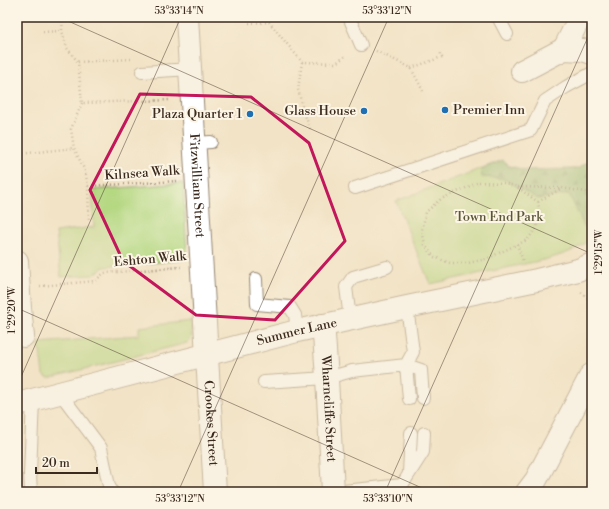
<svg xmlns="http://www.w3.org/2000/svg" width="609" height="509" font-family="'Libre Bodoni',serif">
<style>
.green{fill:#b3d780;stroke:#77804f}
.forest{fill:url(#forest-firs);stroke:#647146}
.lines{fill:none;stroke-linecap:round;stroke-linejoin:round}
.service-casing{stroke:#968672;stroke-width:14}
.minor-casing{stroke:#968672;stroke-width:24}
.tertiary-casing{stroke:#968672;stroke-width:24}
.path{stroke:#968672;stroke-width:2.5;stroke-dasharray:1 3;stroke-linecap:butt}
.service{stroke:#fff;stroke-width:12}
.minor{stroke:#fff;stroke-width:22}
.tertiary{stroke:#fff;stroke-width:22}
.marked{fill:none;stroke:#c2185b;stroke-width:3;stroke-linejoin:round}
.ticks{fill:none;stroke:#3b2a1e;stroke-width:1;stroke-opacity:0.45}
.poi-dot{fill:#1f6fb2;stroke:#fcf5e5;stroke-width:1.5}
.labels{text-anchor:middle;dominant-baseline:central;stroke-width:4;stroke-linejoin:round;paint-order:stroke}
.poi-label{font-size:13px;fill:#3b2a1e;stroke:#fcf5e5;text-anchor:end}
.street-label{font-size:13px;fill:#3b2a1e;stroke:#fcf5e5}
.park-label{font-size:13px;fill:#595536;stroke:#fcf5e5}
.neatline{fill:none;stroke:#3b2a1e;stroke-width:1.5}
.ticks-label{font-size:10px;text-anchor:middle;fill:#3b2a1e}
</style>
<defs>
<pattern id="forest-firs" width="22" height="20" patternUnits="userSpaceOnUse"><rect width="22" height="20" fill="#8eb86e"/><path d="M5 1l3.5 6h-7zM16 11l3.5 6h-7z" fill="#75965a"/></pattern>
</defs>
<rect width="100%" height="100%" fill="#fcf5e5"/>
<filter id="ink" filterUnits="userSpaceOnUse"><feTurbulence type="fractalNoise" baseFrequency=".025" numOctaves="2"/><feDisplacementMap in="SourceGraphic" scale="8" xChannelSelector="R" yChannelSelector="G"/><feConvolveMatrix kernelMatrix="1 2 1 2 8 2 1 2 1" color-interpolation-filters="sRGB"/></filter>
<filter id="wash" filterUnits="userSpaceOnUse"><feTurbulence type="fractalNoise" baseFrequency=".012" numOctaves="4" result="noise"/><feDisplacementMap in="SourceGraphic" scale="16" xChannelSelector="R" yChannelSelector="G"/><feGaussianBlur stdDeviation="0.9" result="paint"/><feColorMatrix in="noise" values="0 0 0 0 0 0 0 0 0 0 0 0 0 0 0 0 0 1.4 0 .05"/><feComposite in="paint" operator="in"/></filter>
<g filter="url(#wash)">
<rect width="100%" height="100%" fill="#f2e3c6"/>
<g class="green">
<path d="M 592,159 L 592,237 C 574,257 531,262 506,268 C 480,273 455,279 430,284 L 396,201 L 503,160 L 509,166 L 525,170 L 577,169 Z"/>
<path d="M 183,183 L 187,254 L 182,260 L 104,267 L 93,275 L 61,277 L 56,232 L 94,227 L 92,190 Z"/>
<path d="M 191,321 L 192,338 L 187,343 L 49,378 L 43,375 L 39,343 L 139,335 L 139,327 Z"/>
</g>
<path class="forest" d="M 592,159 L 592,228 L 584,226 L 569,194 L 538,199 L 504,179 L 482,177 L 481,169 L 503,160 L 509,166 L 525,170 L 577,169 Z"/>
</g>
<g filter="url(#ink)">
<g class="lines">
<g class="service-casing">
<g id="service">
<path d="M 349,17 L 361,45"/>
<path d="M 498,17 L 507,34"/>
<path d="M 142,72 L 191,69"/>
<path d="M 195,143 L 211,142"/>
<path d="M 355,188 L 531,130 L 545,101 L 566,87 L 592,73"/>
<path d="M 256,279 L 257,304 L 290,307 L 295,315 L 297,331"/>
<path d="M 350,319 L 346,287 L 353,277 L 387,267"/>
<path d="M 264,382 L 327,378 L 352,371 L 406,365 L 413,352 L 407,307"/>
<path d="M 60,393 L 101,448 L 109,486 L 112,492"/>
<path d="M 409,399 L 406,365 L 421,370 L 423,398"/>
<path d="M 409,473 L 411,433"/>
<path d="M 31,492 L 30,474 L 33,400"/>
<path d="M 334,492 L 402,485 L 423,452 L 424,433"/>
</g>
</g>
<g class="minor-casing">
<g id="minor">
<path id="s1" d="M 187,17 L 215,492"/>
<path d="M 564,49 L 580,17"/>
<path d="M 522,71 L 564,49 L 583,50 L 592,53"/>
<path d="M 17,261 L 20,308 L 23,336"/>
<path id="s2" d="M 322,325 L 324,335 L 327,378 L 333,492"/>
<path d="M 527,492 L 536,480 L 591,375"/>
</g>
</g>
<g class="tertiary-casing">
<g id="tertiary">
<path id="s3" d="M 17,404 L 297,331 L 407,307 L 537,280 L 578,270 L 592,264"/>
</g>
</g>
<g class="path">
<path d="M 63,17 L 62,31 L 67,48 L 78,62"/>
<path d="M 249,23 L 269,22 L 302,62 L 336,63 L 347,55"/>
<path d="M 43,32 L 62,31"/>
<path d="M 376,51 L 411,68 L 423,91"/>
<path d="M 131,59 L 78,62 L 82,103 L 171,100"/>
<path d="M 302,62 L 298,89 L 303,110 L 311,131"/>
<path d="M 411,68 L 442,57 L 440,52"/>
<path d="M 82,103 L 71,129 L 74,148 L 85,171 L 88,186 L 89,221"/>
<path d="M 19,154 L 74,148"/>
<path d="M 479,182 L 504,183 L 517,187 L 538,202 L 540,215 L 536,229 L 527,240 L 486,259 L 468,263 L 450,263 L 434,257 L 425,245 L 422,230 L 426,212 L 441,199 Z"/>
<path d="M 88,186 L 177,181"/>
<path d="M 518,187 L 561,188"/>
<path d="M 538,202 L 562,188 L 592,193"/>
<path d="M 517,244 L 523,261"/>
<path d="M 40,286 L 95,281 L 104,273 L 181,267"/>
<path d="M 581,292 L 592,302"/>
</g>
<use href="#service" class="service"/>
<use href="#minor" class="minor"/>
<use href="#tertiary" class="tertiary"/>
</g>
</g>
<path d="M0 0H609V509H0ZM 140,94 L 251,97 L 309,143 L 345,241 L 275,320 L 196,315 L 123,261 L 90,190 Z" fill="#f2e3c6" fill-opacity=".55" fill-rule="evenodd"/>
<path class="marked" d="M 140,94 L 251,97 L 309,143 L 345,241 L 275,320 L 196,315 L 123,261 L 90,190 Z"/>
<path class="ticks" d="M 59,17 L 592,254M 17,308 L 431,492M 17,386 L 181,17M 178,492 L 389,17M 385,492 L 592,28"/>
<g class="poi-dot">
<circle cx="445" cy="110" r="4"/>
<circle cx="364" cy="111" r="4"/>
<circle cx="250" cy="114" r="4"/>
</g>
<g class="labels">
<g class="poi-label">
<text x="453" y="110" text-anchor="start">Premier Inn</text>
<text x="356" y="111">Glass House</text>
<text x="242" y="114">Plaza Quarter 1</text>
</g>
<g class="street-label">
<text transform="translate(142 173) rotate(-4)">Kilnsea Walk</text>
<text stroke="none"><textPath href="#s1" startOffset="169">Fitzwilliam Street</textPath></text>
<text transform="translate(150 259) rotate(-5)">Eshton Walk</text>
<text stroke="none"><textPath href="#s3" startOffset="289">Summer Lane</textPath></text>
<text stroke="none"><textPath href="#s2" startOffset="84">Wharncliffe Street</textPath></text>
<text stroke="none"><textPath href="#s1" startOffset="407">Crookes Street</textPath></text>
</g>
<g class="park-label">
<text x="499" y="217">Town End Park</text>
</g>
</g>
<rect width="609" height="509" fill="none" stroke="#fcf5e5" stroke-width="44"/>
<path d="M36 467v6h61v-6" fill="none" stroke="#3b2a1e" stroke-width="2"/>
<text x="42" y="467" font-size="12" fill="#3b2a1e" stroke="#fcf5e5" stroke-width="3" paint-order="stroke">20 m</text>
<rect x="22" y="22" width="565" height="465" class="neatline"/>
<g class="ticks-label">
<text x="179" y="14">53°33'14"N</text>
<text x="387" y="14">53°33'12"N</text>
<text transform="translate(598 252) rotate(-90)" y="4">1°29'15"W</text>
<text transform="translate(11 310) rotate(-90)" y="4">1°29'20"W</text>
<text x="180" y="502">53°33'12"N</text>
<text x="388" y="502">53°33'10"N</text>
</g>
</svg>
